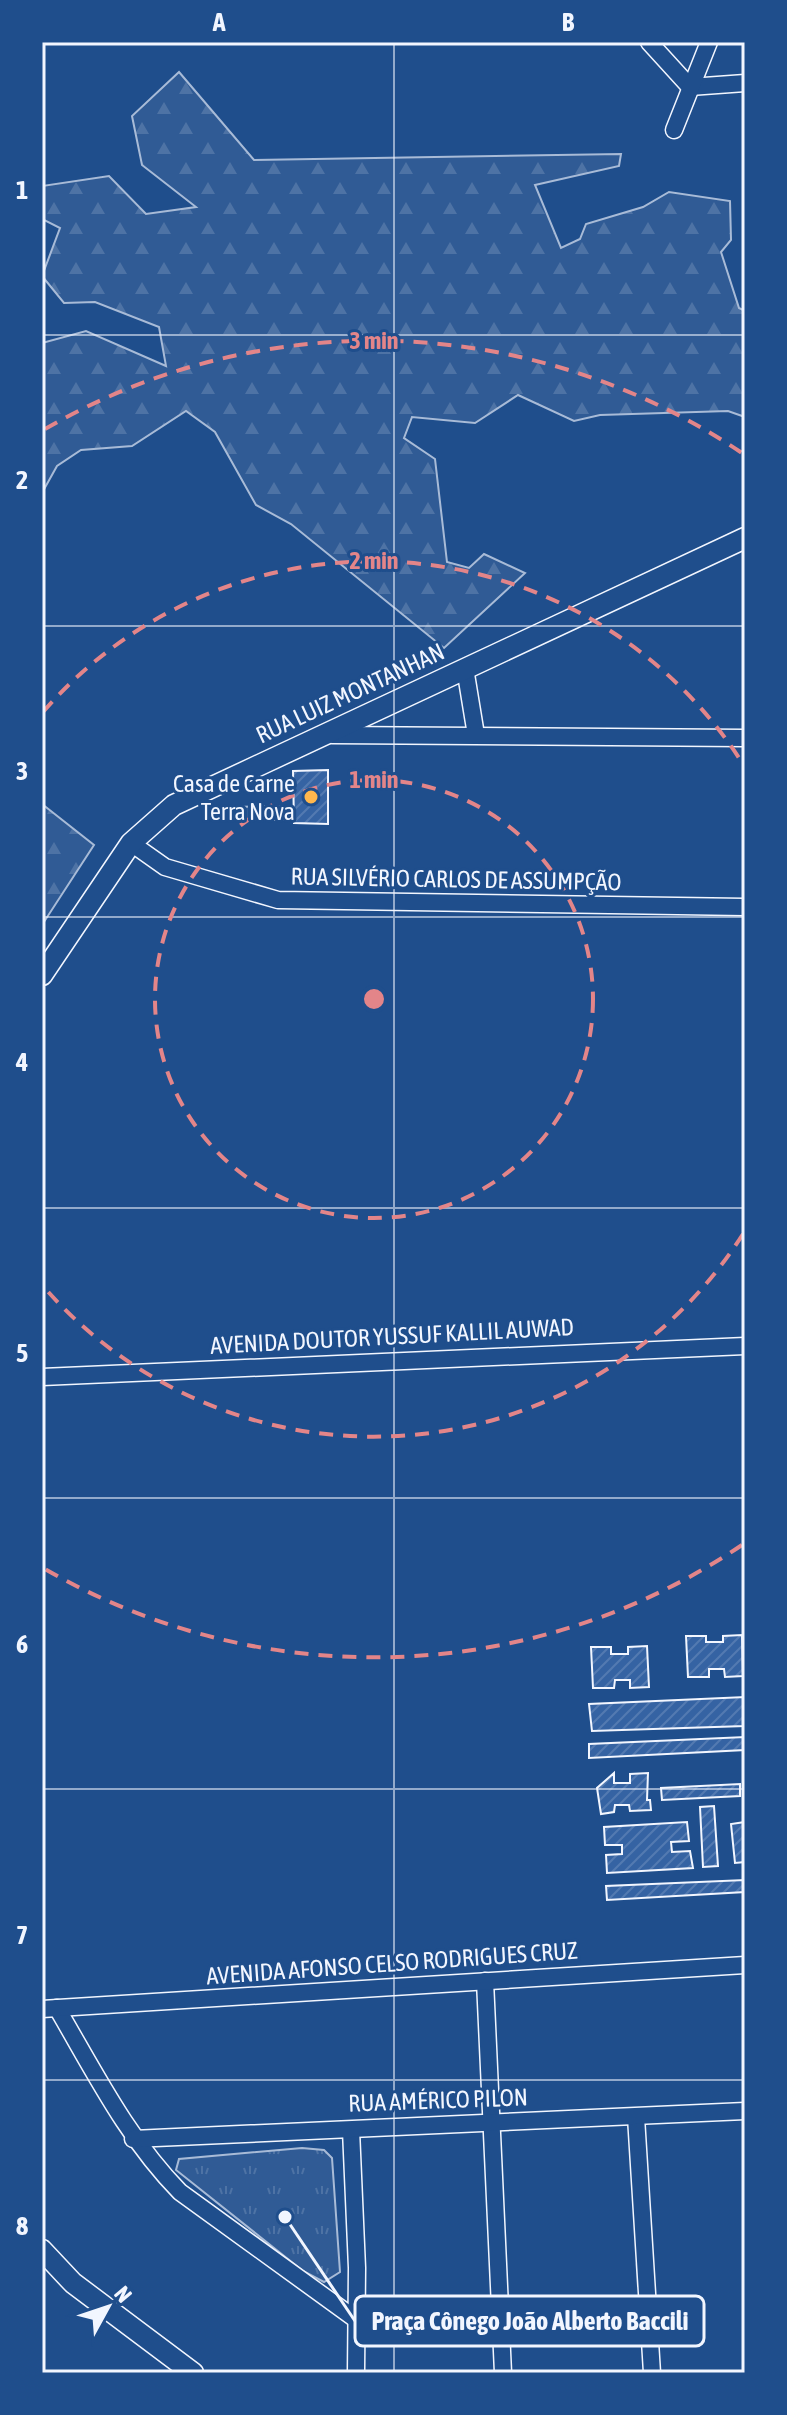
<svg xmlns="http://www.w3.org/2000/svg" width="787" height="2415" font-family="'Asap Condensed',sans-serif">
<style>
.grass{fill:url(#grass-tufts);stroke:#a8bbd7;stroke-width:2}
.forest{fill:url(#forest-firs);stroke:#a8bbd7;stroke-width:2}
.pitch{fill:#305b95;stroke:#a8bbd7;stroke-width:2}
.building{fill:url(#building-hatch);stroke:#f2f6ff;stroke-width:2}
.lines{fill:none;stroke-linecap:round;stroke-linejoin:round}
.minor-casing{stroke:#f2f6ff;stroke-width:19}
.tertiary-casing{stroke:#f2f6ff;stroke-width:23}
.minor{stroke:#1f4e8c;stroke-width:16}
.tertiary{stroke:#1f4e8c;stroke-width:20}
.grid{fill:none;stroke:#f2f6ff;stroke-width:2;stroke-opacity:0.55}
.ring{fill:none;stroke:#e38589;stroke-width:4;stroke-dasharray:14 10}
.poi-dot{fill:#ffb74d;stroke:#1f4e8c;stroke-width:3}
.labels{text-anchor:middle;dominant-baseline:central;stroke-width:6;stroke-linejoin:round;paint-order:stroke}
.street-label{font-size:24px;fill:#f2f6ff;stroke:#1f4e8c}
.poi-label{font-size:24px;fill:#f2f6ff;stroke:#1f4e8c;text-anchor:end}
.centre{fill:#e38589;stroke:#1f4e8c;stroke-width:4}
.ring-label{font-size:24px;text-anchor:middle;font-weight:bold;fill:#e38589;stroke:#1f4e8c;stroke-width:6;stroke-linejoin:round;paint-order:stroke}
.leader{fill:none;stroke:#f2f6ff;stroke-width:3}
.callout-dot{fill:#f2f6ff;stroke:#1f4e8c;stroke-width:3}
.callout{fill:#1f4e8c;stroke:#f2f6ff;stroke-width:3}
.callout-label{font-size:26px;text-anchor:middle;font-weight:bold;fill:#f2f6ff}
.neatline{fill:none;stroke:#f2f6ff;stroke-width:3}
.grid-label{font-size:26px;text-anchor:middle;font-weight:bold;fill:#f2f6ff}
</style>
<defs>
<pattern id="grass-tufts" width="24" height="20" patternUnits="userSpaceOnUse" patternTransform="scale(2)"><rect width="24" height="20" fill="#305b95"/><path d="M3 7l-1-3M5 7V3M7 7l1-3M15 17l-1-3M17 17v-4M19 17l1-3" fill="none" stroke="#4e73a5"/></pattern>
<pattern id="forest-firs" width="22" height="20" patternUnits="userSpaceOnUse" patternTransform="scale(2)"><rect width="22" height="20" fill="#305b95"/><path d="M5 1l3.5 6h-7zM16 11l3.5 6h-7z" fill="#4e73a5"/></pattern>
<pattern id="building-hatch" width="6" height="6" patternUnits="userSpaceOnUse" patternTransform="scale(2)"><rect width="6" height="6" fill="#3563a3"/><path d="M-1 1l2-2M0 6l6-6M5 7l2-2" fill="none" stroke="#537ab1"/></pattern>
</defs>
<rect width="100%" height="100%" fill="#1f4e8c"/>
<path class="grass" d="M 302,2148 L 324,2150 L 332,2158 L 340,2272 L 324,2282 L 303,2271 L 176,2170 L 179,2159 Z"/>
<g class="forest">
<path d="M 179,72 L 254,160 L 621,154 L 619,166 L 535,185 L 561,248 L 580,239 L 586,224 L 643,207 L 669,192 L 730,201 L 731,240 L 721,252 L 739,308 L 745,311 L 745,417 L 728,411 L 600,415 L 574,421 L 518,395 L 475,423 L 412,417 L 404,438 L 435,459 L 447,562 L 469,568 L 484,554 L 525,573 L 444,648 L 291,524 L 256,505 L 215,432 L 186,411 L 132,446 L 81,450 L 57,466 L 42,493 L 42,343 L 86,331 L 166,366 L 159,327 L 95,302 L 64,303 L 42,276 L 60,228 L 42,219 L 42,186 L 109,176 L 146,214 L 196,207 L 142,165 L 132,116 Z"/>
<path d="M 42,804 L 94,845 L 42,925 Z"/>
</g>
<path class="pitch" d="M 283,806 L 285,820 L 231,819 L 231,807 Z"/>
<g class="building">
<path d="M 328,770 L 328,824 L 294,823 L 293,771 Z"/>
<path d="M 742,1635 L 743,1676 L 725,1677 L 724,1669 L 709,1669 L 709,1677 L 688,1677 L 686,1636 L 706,1636 L 706,1642 L 723,1642 L 723,1636 Z"/>
<path d="M 647,1646 L 649,1687 L 630,1688 L 630,1680 L 615,1680 L 614,1688 L 593,1688 L 591,1647 L 611,1647 L 611,1654 L 628,1654 L 628,1647 Z"/>
<path d="M 745,1697 L 745,1726 L 592,1731 L 589,1704 Z"/>
<path d="M 745,1737 L 745,1750 L 589,1758 L 589,1744 Z"/>
<path d="M 614,1773 L 614,1783 L 630,1783 L 630,1774 L 648,1773 L 647,1800 L 650,1800 L 651,1810 L 630,1811 L 629,1805 L 615,1805 L 614,1812 L 601,1814 L 597,1788 Z"/>
<path d="M 740,1784 L 740,1796 L 662,1800 L 661,1788 Z"/>
<path d="M 714,1806 L 718,1866 L 703,1867 L 700,1807 Z"/>
<path d="M 687,1822 L 689,1841 L 671,1842 L 672,1852 L 690,1851 L 693,1868 L 607,1873 L 606,1855 L 622,1854 L 622,1845 L 605,1845 L 604,1827 Z"/>
<path d="M 745,1822 L 745,1862 L 735,1863 L 731,1824 Z"/>
<path d="M 745,1880 L 745,1892 L 607,1900 L 606,1886 Z"/>
</g>
<g class="lines">
<g class="minor-casing">
<g id="minor">
<path d="M 649,42 L 690,87 L 745,83"/>
<path d="M 674,130 L 709,42"/>
<path d="M 465,668 L 476,735"/>
<path d="M 332,735 L 745,738"/>
<path d="M 131,843 L 165,867 L 278,900 L 745,907"/>
<path d="M 42,1377 L 745,1346"/>
<path d="M 485,1981 L 503,2373"/>
<path d="M 57,2008 C 95,2073 128,2139 180,2192 L 354,2318"/>
<path d="M 42,2009 L 745,1965"/>
<path d="M 636,2117 L 652,2373"/>
<path d="M 351,2130 L 357,2268 L 356,2373"/>
<path d="M 133,2139 L 745,2111"/>
</g>
</g>
<g class="tertiary-casing">
<g id="tertiary">
<path d="M 42,975 L 131,843 L 174,805 L 745,538"/>
<path d="M 42,2250 L 73,2283 L 193,2373"/>
</g>
</g>
<use href="#minor" class="minor"/>
<use href="#tertiary" class="tertiary"/>
</g>
<path class="grid" d="M 394,42 L 394,2373M 42,335 L 745,335M 42,626 L 745,626M 42,917 L 745,917M 42,1208 L 745,1208M 42,1498 L 745,1498M 42,1789 L 745,1789M 42,2080 L 745,2080"/>
<g class="ring">
<circle cx="374" cy="999" r="219"/>
<path d="M743 1234A438 438 0 0 1 43 1286M43 712A438 438 0 0 1 743 764"/>
<path d="M742 1545A658 658 0 0 1 45 1569M45 429A658 658 0 0 1 742 453"/>
</g>
<circle class="poi-dot" cx="311" cy="797" r="8"/>
<g class="labels">
<g class="street-label">
<text transform="translate(350 693) rotate(-25)">RUA LUIZ MONTANHAN</text>
<text transform="translate(456 879) rotate(1)">RUA SILVÉRIO CARLOS DE ASSUMPÇÃO</text>
<text transform="translate(392 1336) rotate(-3)">AVENIDA DOUTOR YUSSUF KALLIL AUWAD</text>
<text transform="translate(392 1963) rotate(-4)">AVENIDA AFONSO CELSO RODRIGUES CRUZ</text>
<text transform="translate(438 2100) rotate(-2)">RUA AMÉRICO PILON</text>
</g>
<g class="poi-label">
<text x="295" y="783">Casa de Carne<tspan x="295" dy="28">Terra Nova</tspan></text>
</g>
</g>
<circle cx="374" cy="999" r="12" class="centre"/>
<g class="ring-label">
<text x="374" y="349">3 min</text>
<text x="374" y="569">2 min</text>
<text x="374" y="788">1 min</text>
</g>
<path class="leader" d="M285 2217L355 2321"/>
<circle class="callout-dot" cx="285" cy="2217" r="8"/>
<rect class="callout" x="355" y="2296" width="349" height="50" rx="8"/>
<g class="callout-label">
<text x="530" y="2330">Praça Cônego João Alberto Baccili</text>
</g>
<rect width="787" height="2415" fill="none" stroke="#1f4e8c" stroke-width="88"/>
<g transform="translate(108 2307) rotate(50)" stroke="#1f4e8c" stroke-width="6" paint-order="stroke">
<path d="M0-6L14 30L0 20L-14 30Z" fill="#f2f6ff"/>
<text y="-12" font-size="22" font-weight="bold" text-anchor="middle" fill="#f2f6ff">N</text>
</g>
<rect x="44" y="44" width="699" height="2327" class="neatline"/>
<g class="grid-label">
<text x="219" y="31">A</text>
<text x="568" y="31">B</text>
<text x="22" y="199">1</text>
<text x="22" y="489">2</text>
<text x="22" y="780">3</text>
<text x="22" y="1071">4</text>
<text x="22" y="1362">5</text>
<text x="22" y="1653">6</text>
<text x="22" y="1944">7</text>
<text x="22" y="2235">8</text>
</g>
</svg>
